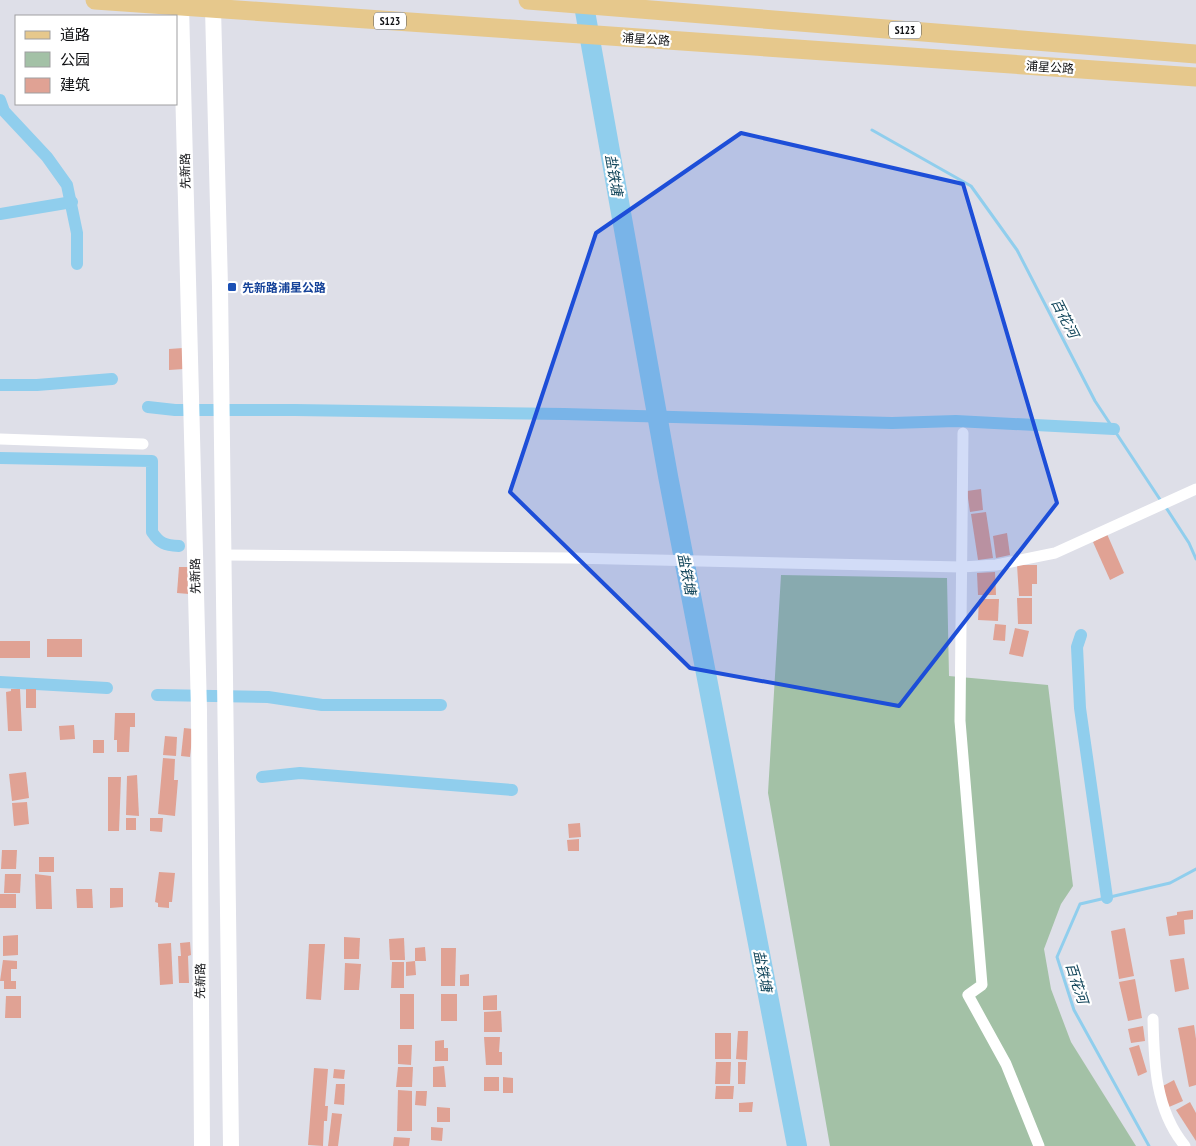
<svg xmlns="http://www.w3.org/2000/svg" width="1196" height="1146" font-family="'PT Sans Narrow','Noto Sans SC',sans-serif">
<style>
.green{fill:#a3c1a6}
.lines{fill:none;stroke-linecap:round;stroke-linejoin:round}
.stream{stroke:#90ceed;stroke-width:3}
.canal{stroke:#90ceed;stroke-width:12}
.river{stroke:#90ceed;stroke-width:20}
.building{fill:#e0a294}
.minor{stroke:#fff;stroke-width:11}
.secondary{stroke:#fff;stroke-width:16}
.primary{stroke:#e6c88c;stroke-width:19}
.marked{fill:#1d4ed8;fill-opacity:0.2;stroke:#1d4ed8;stroke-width:4;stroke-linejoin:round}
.transit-dot{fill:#1a4fb4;stroke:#fff;stroke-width:2}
.labels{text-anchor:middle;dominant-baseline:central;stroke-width:4.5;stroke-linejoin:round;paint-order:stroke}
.shield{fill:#fff;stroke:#57585a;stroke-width:1}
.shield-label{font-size:11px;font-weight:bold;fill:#0f1013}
.street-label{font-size:12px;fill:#0f1013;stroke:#fff}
.transit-label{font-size:12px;font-weight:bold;fill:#164399;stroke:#fff;text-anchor:start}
.water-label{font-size:14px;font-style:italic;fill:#104459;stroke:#fff}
</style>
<rect width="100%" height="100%" fill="#dedfe8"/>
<path class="green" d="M 781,575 L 947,578 L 949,676 L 1048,685 L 1073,886 L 1061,904 L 1044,949 L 1051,989 L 1071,1042 L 1136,1146 L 830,1146 L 768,793 Z"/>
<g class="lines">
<g class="stream">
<path d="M 872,130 L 971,186 L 1017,250 L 1095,401 L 1161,501"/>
<path d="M 1165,506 L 1189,543 L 1196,559"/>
<path d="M 1149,1146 L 1074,1010 L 1057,957 L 1080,904 L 1170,883 L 1196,869"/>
</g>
<g class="canal">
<path d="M 0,100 L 4,111 L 47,157 L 67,185 L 77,233 L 77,264"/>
<path d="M 0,214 L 72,202"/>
<path d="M 0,385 L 37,385 L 112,379"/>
<path d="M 148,407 L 175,410 L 295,410 L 564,414 L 892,423 L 956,421 L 1114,429"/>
<path d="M 0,458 L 152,461 L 152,532 C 160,544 165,545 179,546"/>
<path d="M 1081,635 L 1077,647 L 1080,708 L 1107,898"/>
<path d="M 0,682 L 107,688"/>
<path d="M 157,695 L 268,697 L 322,705 L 441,705"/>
<path d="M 262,777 L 300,773 L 512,790"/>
</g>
<path class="river" d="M 583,0 L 668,476 L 797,1146"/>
</g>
<g class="building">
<path d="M 183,348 L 184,369 L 169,370 L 169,349 Z"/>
<path d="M 981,489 L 983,510 L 970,512 L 967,491 Z"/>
<path d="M 986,512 L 993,558 L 978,560 L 971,514 Z"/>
<path d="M 1007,533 L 1010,555 L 996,558 L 993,536 Z"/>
<path d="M 1107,534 L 1124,573 L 1110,580 L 1093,542 Z"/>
<path d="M 1017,565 L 1037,565 L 1037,584 L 1032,584 L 1032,596 L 1019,596 Z"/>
<path d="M 179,567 L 190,567 L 189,594 L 177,593 Z"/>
<path d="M 995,572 L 996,595 L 978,595 L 977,573 Z"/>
<path d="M 1017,598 L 1032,598 L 1032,624 L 1018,624 Z"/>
<path d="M 979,599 L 999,599 L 998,621 L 978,620 Z"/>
<path d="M 995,624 L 1006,625 L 1005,641 L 993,640 Z"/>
<path d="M 1015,628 L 1029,631 L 1023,657 L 1009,654 Z"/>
<rect x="47" y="639" width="35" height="18"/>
<rect x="0" y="641" width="30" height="17"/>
<path d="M 11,689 L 20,689 L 22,731 L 8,731 L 6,692 L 11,691 Z"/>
<rect x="26" y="689" width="10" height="19"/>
<path d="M 115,713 L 135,713 L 135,727 L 130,727 L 129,752 L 117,752 L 117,740 L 114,740 Z"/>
<path d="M 74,725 L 75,739 L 60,740 L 59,726 Z"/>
<path d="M 184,728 L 193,729 L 190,757 L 181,756 Z"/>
<path d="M 165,736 L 177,737 L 176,756 L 163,755 Z"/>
<rect x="93" y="740" width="11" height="13"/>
<path d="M 163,758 L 175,759 L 174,780 L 178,780 L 175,816 L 158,814 Z"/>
<path d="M 26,772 L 29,798 L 12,801 L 9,774 Z"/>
<path d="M 137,775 L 139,816 L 126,815 L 127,776 Z"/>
<path d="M 108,777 L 121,777 L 119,831 L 108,831 Z"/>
<path d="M 27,802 L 29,824 L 14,826 L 12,803 Z"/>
<rect x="126" y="818" width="10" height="12"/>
<path d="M 150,818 L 163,818 L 162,832 L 150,831 Z"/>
<path d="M 580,823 L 581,837 L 569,838 L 568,824 Z"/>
<path d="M 579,839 L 579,851 L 568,851 L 567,840 Z"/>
<path d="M 2,850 L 17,850 L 16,869 L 1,869 Z"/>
<rect x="39" y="857" width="15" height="15"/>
<path d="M 159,872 L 175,873 L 172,902 L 169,902 L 169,908 L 158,907 L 158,903 L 155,902 Z"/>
<path d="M 5,874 L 21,874 L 20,893 L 4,893 Z"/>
<path d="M 35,874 L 51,876 L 52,909 L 36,909 Z"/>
<path d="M 110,888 L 123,888 L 123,907 L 110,908 Z"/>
<path d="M 76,889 L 92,889 L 93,908 L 77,908 Z"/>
<rect x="0" y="894" width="16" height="14"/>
<path d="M 1193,910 L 1193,919 L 1184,920 L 1185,934 L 1169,936 L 1166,917 L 1177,915 L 1177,912 Z"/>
<path d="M 1125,928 L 1134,976 L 1119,979 L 1111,931 Z"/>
<path d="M 18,935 L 18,955 L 3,956 L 3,936 Z"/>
<path d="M 344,937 L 360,938 L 359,959 L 344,959 Z"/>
<path d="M 404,938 L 405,960 L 390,960 L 389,939 Z"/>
<path d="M 190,942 L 191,955 L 188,956 L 189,983 L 179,983 L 178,956 L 181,956 L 180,943 Z"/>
<path d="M 171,943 L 173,984 L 160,985 L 158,944 Z"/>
<path d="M 309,944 L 325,944 L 321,1000 L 306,999 Z"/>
<path d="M 425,947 L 426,961 L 415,961 L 415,948 Z"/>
<path d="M 441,948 L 456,948 L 455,986 L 441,986 Z"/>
<path d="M 1184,958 L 1189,989 L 1175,992 L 1170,960 Z"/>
<path d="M 3,960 L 17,961 L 17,969 L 11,969 L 11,981 L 16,981 L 16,989 L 4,989 L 4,981 L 0,981 Z"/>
<path d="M 415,961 L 416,975 L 406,976 L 406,962 Z"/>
<path d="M 392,962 L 404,962 L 404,988 L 391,988 Z"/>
<path d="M 345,963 L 361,964 L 359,990 L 344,990 Z"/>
<path d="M 469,974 L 469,986 L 460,986 L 460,975 Z"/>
<path d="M 1135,979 L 1142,1018 L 1128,1021 L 1119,982 Z"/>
<rect x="400" y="994" width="14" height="35"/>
<rect x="441" y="994" width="16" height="27"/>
<path d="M 497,995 L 497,1010 L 483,1010 L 483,996 Z"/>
<path d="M 6,996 L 21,996 L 21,1018 L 5,1018 Z"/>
<path d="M 501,1011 L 502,1032 L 484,1032 L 484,1012 Z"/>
<path d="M 1194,1025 L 1196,1039 L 1196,1085 L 1189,1087 L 1178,1028 Z"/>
<path d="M 1143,1026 L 1145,1041 L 1131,1043 L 1128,1029 Z"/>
<path d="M 738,1031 L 748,1031 L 747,1060 L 736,1059 Z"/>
<rect x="715" y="1033" width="16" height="26"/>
<path d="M 484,1037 L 500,1037 L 499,1052 L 502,1052 L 502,1065 L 486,1065 Z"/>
<path d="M 444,1040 L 444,1048 L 448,1048 L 448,1061 L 435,1061 L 435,1041 Z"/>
<path d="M 398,1045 L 412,1045 L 411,1065 L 398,1064 Z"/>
<path d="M 1139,1045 L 1147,1072 L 1138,1076 L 1129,1048 Z"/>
<path d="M 716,1062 L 731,1062 L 730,1084 L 715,1084 Z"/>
<path d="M 738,1062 L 746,1062 L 745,1084 L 738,1084 Z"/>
<path d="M 444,1066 L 446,1087 L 433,1087 L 433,1067 Z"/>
<path d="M 398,1067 L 413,1067 L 412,1087 L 396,1087 Z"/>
<path d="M 314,1068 L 328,1069 L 325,1106 L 328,1106 L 327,1121 L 324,1121 L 323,1146 L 308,1145 Z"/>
<path d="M 334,1069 L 345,1070 L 344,1079 L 333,1078 Z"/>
<rect x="484" y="1077" width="15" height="14"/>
<path d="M 503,1077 L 513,1078 L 513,1093 L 503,1093 Z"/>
<path d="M 1174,1080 L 1183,1101 L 1169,1107 L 1161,1087 Z"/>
<path d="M 336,1084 L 345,1084 L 344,1105 L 334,1104 Z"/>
<path d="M 716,1086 L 734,1086 L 733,1099 L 715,1099 Z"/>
<path d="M 398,1090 L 412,1091 L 412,1131 L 397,1131 Z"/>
<path d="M 416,1091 L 427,1091 L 426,1106 L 415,1105 Z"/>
<path d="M 753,1102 L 752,1112 L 739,1112 L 739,1103 Z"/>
<path d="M 1190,1102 L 1196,1113 L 1196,1141 L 1176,1110 Z"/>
<path d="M 437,1107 L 450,1108 L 450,1122 L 437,1122 Z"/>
<path d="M 332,1113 L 342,1114 L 338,1146 L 328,1146 Z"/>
<path d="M 431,1127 L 443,1128 L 442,1141 L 431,1140 Z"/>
<path d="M 394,1137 L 410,1138 L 409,1146 L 393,1146 Z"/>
</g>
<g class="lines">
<g class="minor">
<path d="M 963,433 L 960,721 L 982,985 L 968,995 L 1006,1064 L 1039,1146"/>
<path d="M 0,439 L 143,444"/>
<path d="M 224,555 L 571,558 L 961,567 L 996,565 L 1055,553 L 1196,489"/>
<path d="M 1153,1019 C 1154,1063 1155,1110 1185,1146"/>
</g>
<g class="secondary">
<path d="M 181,6 L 199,710 L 202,1146"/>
<path d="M 213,8 L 220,287 L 231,1146"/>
</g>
<g class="primary">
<path d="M 95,0 L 1196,77"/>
<path d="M 528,0 L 1196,54"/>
</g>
</g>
<path class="marked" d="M 741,133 L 963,184 L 1057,503 L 899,706 L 690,668 L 510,492 L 596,233 Z"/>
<rect class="transit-dot" x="227" y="282" width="10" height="10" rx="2.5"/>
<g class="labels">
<g class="shield">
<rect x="374" y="12.5" width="32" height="17" rx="4"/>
<rect x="889" y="21.5" width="32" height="17" rx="4"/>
</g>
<g class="shield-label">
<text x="390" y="21">S123</text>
<text x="905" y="30">S123</text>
</g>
<g class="street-label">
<text transform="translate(646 39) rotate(4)">浦星公路</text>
<text transform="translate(1050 67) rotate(4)">浦星公路</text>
<text transform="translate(185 171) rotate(-91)">先新路</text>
<text transform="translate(195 576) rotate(-91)">先新路</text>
<text transform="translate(200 981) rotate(-89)">先新路</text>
</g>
<g class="transit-label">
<text x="242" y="287">先新路浦星公路</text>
</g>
<g class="water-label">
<text transform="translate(614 175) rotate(80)">盐铁塘</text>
<text transform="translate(1065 318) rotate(63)">百花河</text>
<text transform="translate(687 574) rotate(79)">盐铁塘</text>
<text transform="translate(763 971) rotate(79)">盐铁塘</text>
<text transform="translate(1077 983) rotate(72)">百花河</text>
</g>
</g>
<rect x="15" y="15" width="162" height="90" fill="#ffffff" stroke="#9f9fa1"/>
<rect x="25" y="31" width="25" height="8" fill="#e6c88c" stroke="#9f9fa1"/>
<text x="60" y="40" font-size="15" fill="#0f1013">道路</text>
<rect x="25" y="52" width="25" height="15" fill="#a3c1a6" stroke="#9f9fa1"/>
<text x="60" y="65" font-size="15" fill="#0f1013">公园</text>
<rect x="25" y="78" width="25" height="15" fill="#e0a294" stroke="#9f9fa1"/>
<text x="60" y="90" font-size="15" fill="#0f1013">建筑</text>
</svg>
